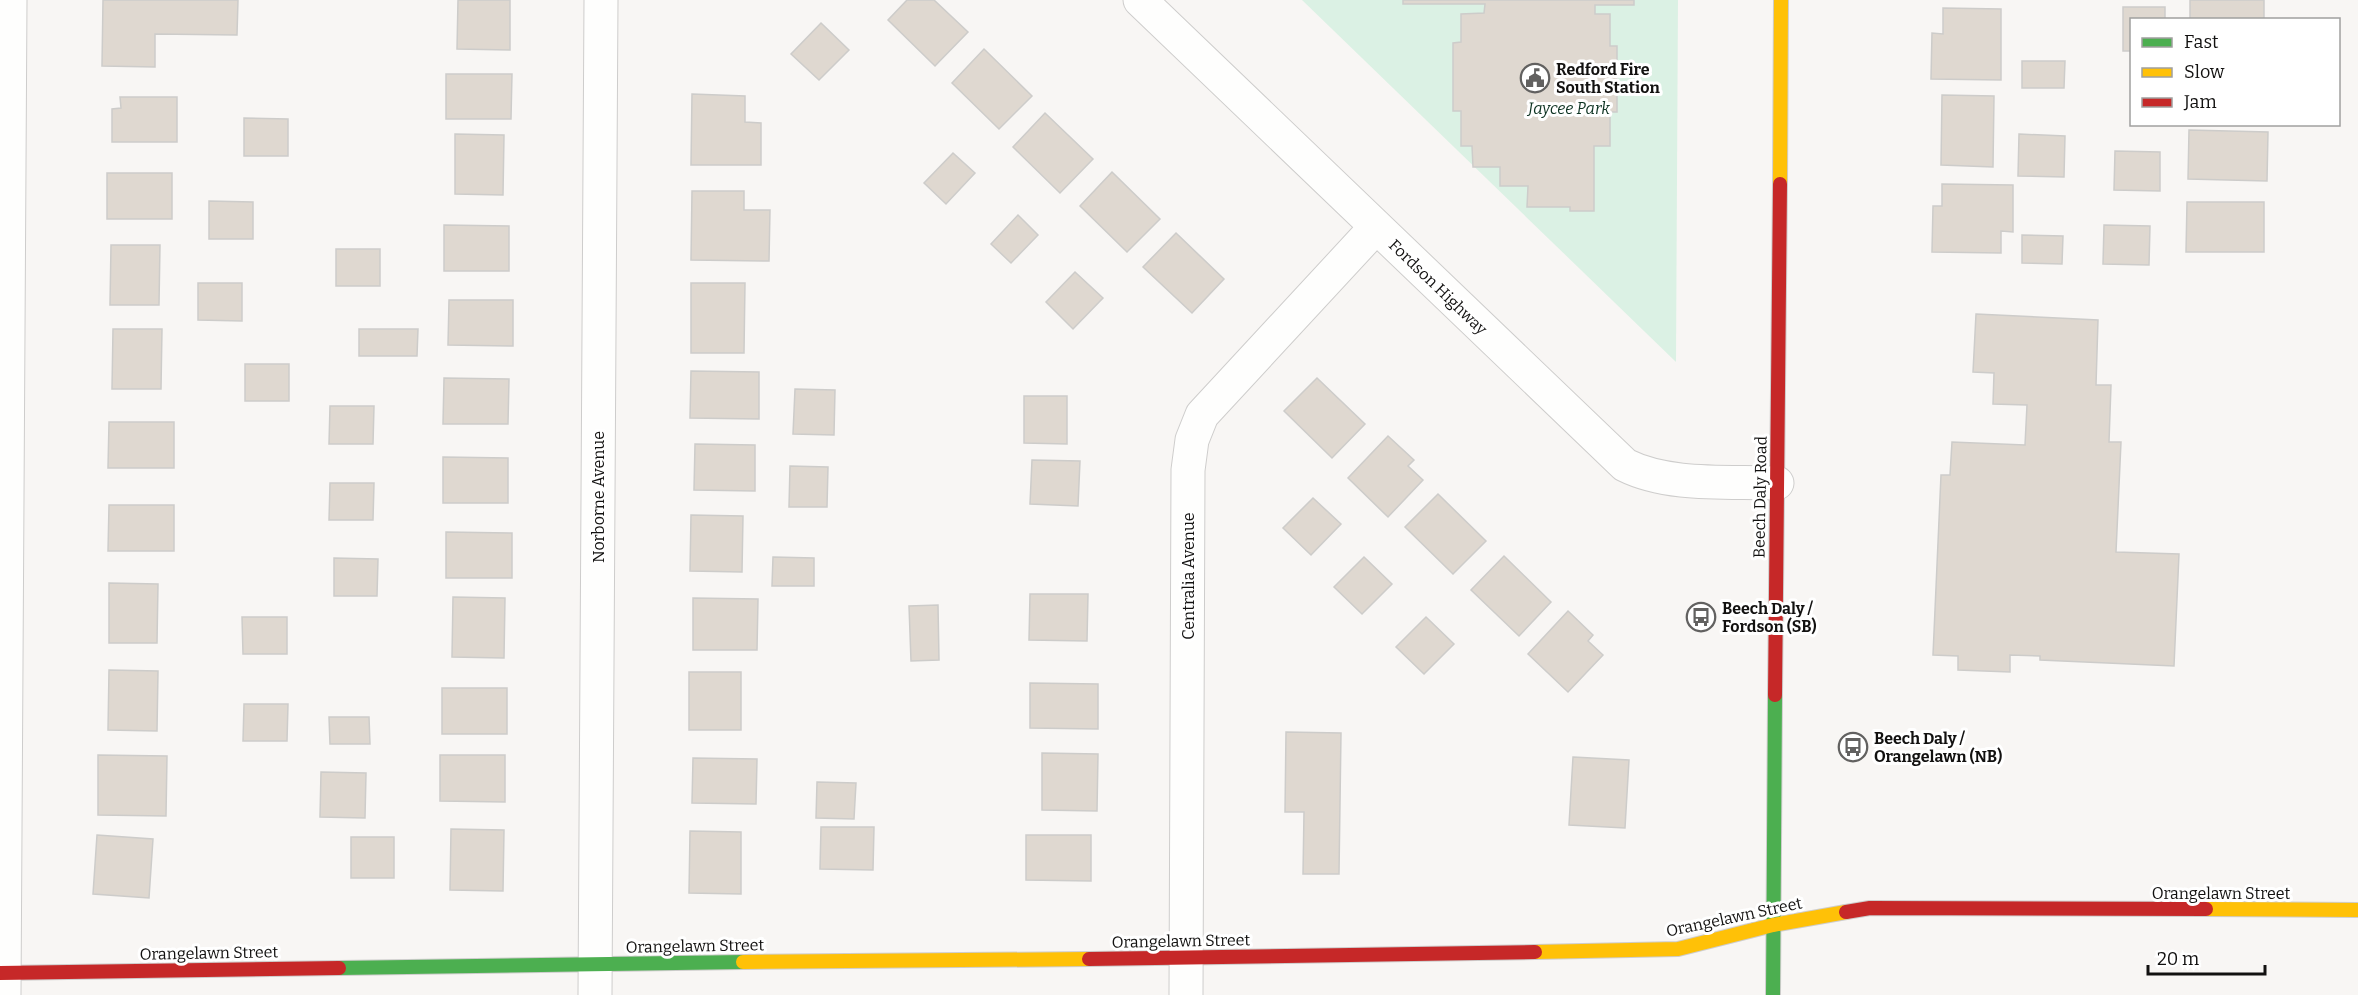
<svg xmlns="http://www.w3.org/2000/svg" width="2358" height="995" font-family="Bitter,serif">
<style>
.green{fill:#dbf1e4}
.building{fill:#dfd8d0;stroke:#cdccca;stroke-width:1.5}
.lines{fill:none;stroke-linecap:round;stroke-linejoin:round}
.street-casing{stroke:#cecdcc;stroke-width:35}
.fast-casing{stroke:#cecdcc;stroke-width:16}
.slow-casing{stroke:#cecdcc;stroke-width:16}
.jam-casing{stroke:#cecdcc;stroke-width:16}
.street{stroke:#fefefd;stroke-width:33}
.fast{stroke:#4caf50;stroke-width:14}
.slow{stroke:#ffc107;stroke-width:14}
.jam{stroke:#c62828;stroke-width:14}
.labels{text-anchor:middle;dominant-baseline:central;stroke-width:6;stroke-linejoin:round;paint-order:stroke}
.poi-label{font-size:16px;font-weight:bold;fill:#121110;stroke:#fff;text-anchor:start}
.park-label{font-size:16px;font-style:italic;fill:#0d3322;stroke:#fff}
.street-label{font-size:16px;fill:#121110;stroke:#fff}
</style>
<rect width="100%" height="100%" fill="#f8f6f4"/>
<path class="green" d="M 1302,0 L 1678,0 L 1676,362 Z"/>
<g class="building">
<path d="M 103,0 L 238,0 L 237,35 L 155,34 L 155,67 L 102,66 Z"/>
<path d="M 458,0 L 510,0 L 510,50 L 457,49 Z"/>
<path d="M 907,0 L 934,0 L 968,32 L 935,66 L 888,20 Z"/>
<path d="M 1403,0 L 1634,0 L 1634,5 L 1595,5 L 1595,14 L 1610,14 L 1610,46 L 1617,46 L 1617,112 L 1610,112 L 1610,146 L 1594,146 L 1594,211 L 1570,211 L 1570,207 L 1527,207 L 1528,186 L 1500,186 L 1500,167 L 1473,167 L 1472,146 L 1461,146 L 1461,111 L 1453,111 L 1453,43 L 1461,42 L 1461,14 L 1484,13 L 1485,4 L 1403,4 Z"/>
<rect x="2190" y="0" width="74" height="20"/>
<path d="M 2123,7 L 2165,7 L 2165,20 L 2132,20 L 2132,51 L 2123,51 Z"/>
<path d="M 1943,8 L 2001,9 L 2001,80 L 1931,79 L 1932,33 L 1943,34 Z"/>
<path d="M 821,23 L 849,50 L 819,80 L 791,54 Z"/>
<path d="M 984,49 L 1032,96 L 999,129 L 952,83 Z"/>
<path d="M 2022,61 L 2065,61 L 2064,88 L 2022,88 Z"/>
<path d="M 446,74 L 512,74 L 511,119 L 446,119 Z"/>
<path d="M 692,94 L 745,96 L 745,122 L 761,123 L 761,165 L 691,165 Z"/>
<path d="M 1942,95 L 1994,96 L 1993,167 L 1941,165 Z"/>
<path d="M 120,97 L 177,97 L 177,142 L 112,142 L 112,109 L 121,108 Z"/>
<path d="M 1045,113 L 1093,159 L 1060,193 L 1013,147 Z"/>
<path d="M 244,118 L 288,119 L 288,156 L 244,156 Z"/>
<path d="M 2189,130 L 2268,132 L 2267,181 L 2188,179 Z"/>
<path d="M 455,134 L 504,135 L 503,195 L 455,194 Z"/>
<path d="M 2019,134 L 2065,136 L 2064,177 L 2018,176 Z"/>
<path d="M 2115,151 L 2160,152 L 2160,191 L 2114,190 Z"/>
<path d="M 953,153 L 975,173 L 946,204 L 924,183 Z"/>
<path d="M 1112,172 L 1160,219 L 1127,252 L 1080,206 Z"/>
<rect x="107" y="173" width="65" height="46"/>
<path d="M 1942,184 L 2013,185 L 2013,232 L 2001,231 L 2001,253 L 1932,252 L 1933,206 L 1942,206 Z"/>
<path d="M 692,191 L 744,191 L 744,210 L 770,210 L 769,261 L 691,260 Z"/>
<path d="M 209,201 L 253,202 L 253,239 L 209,239 Z"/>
<path d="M 2187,202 L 2264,202 L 2264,252 L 2186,252 Z"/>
<path d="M 1018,215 L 1038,235 L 1011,263 L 991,244 Z"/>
<path d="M 444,225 L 509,226 L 509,271 L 444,271 Z"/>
<path d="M 2104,225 L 2150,226 L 2149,265 L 2103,264 Z"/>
<path d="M 1176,233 L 1224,279 L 1192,313 L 1143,267 Z"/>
<path d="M 2022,235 L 2063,236 L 2062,264 L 2022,263 Z"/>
<path d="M 111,245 L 160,245 L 159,305 L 110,305 Z"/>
<rect x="336" y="249" width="44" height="37"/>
<path d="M 1075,272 L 1103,298 L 1073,329 L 1046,302 Z"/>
<path d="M 198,283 L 242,283 L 242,321 L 198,320 Z"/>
<path d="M 691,283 L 745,283 L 744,353 L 691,353 Z"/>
<path d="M 449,300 L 513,300 L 513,346 L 448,345 Z"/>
<path d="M 1976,314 L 2098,320 L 2096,385 L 2111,385 L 2109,442 L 2121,442 L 2116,552 L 2179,554 L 2174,666 L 2040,660 L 2040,656 L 2010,655 L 2010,672 L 1958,670 L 1958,656 L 1933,655 L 1941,475 L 1950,475 L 1952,442 L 2025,445 L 2027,405 L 1993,404 L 1994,373 L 1973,372 Z"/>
<path d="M 113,329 L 162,329 L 161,389 L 112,389 Z"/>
<path d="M 359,329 L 418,329 L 417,356 L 359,356 Z"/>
<rect x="245" y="364" width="44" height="37"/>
<path d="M 691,371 L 759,372 L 759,419 L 690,418 Z"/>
<path d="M 444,378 L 509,379 L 508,424 L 443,424 Z"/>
<path d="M 1317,378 L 1365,424 L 1332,458 L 1284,411 Z"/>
<path d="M 795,389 L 835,390 L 834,435 L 793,434 Z"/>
<path d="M 1024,396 L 1067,396 L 1067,444 L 1024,443 Z"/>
<path d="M 330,406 L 374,406 L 373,444 L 329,444 Z"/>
<path d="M 109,422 L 174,422 L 174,468 L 108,468 Z"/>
<path d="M 1388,436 L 1414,460 L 1408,466 L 1423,480 L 1388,517 L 1348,478 Z"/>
<path d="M 695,444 L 755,445 L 755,491 L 694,490 Z"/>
<path d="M 443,457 L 508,458 L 508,503 L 443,503 Z"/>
<path d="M 1032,460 L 1080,461 L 1078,506 L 1030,504 Z"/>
<path d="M 790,466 L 828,467 L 827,507 L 789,507 Z"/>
<path d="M 330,483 L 374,483 L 373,520 L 329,520 Z"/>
<path d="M 1438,494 L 1486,541 L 1453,574 L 1405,527 Z"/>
<path d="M 1313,498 L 1341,524 L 1311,555 L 1283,528 Z"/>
<path d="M 109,505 L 174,505 L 174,551 L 108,551 Z"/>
<path d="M 691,515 L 743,516 L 742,572 L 690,571 Z"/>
<path d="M 446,532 L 512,533 L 512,578 L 446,578 Z"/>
<path d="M 1504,556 L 1551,602 L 1519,636 L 1471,590 Z"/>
<path d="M 773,557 L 814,558 L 814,586 L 772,586 Z"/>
<path d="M 1364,557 L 1392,584 L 1362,614 L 1334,587 Z"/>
<path d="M 334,558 L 378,559 L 377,596 L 334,596 Z"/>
<path d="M 109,583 L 158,584 L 157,643 L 109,643 Z"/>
<path d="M 1030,594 L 1088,594 L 1087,641 L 1029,640 Z"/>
<path d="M 453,597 L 505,598 L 504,658 L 452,657 Z"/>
<path d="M 693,598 L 758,599 L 757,650 L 693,650 Z"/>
<path d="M 938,605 L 939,660 L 911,661 L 909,606 Z"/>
<path d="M 1568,611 L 1593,635 L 1588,641 L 1603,655 L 1568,692 L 1528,654 Z"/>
<path d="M 242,617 L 287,617 L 287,654 L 243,654 Z"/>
<path d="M 1426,617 L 1454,644 L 1424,674 L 1396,647 Z"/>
<path d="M 109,670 L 158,671 L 157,731 L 108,730 Z"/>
<rect x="689" y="672" width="52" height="58"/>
<path d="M 1030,683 L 1098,684 L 1098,729 L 1030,728 Z"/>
<rect x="442" y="688" width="65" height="46"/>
<path d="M 244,704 L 288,704 L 287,741 L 243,741 Z"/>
<path d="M 329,717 L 369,717 L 370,744 L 330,744 Z"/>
<path d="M 1286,732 L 1341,733 L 1339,874 L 1303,874 L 1304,812 L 1285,812 Z"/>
<path d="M 1042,753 L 1098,754 L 1097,811 L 1042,810 Z"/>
<path d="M 98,755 L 167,756 L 166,816 L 98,815 Z"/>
<path d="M 440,755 L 505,755 L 505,802 L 440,801 Z"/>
<path d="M 1573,757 L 1629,760 L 1625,828 L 1569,825 Z"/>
<path d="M 693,758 L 757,759 L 756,804 L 692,803 Z"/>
<path d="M 321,772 L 366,773 L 365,818 L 320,817 Z"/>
<path d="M 817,782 L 856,783 L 854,819 L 816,818 Z"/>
<path d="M 821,827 L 874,827 L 873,870 L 820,869 Z"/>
<path d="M 451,829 L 504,830 L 503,891 L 450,890 Z"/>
<path d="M 690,831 L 741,832 L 741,894 L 689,893 Z"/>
<path d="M 97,835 L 153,839 L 149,898 L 93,894 Z"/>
<path d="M 1026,835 L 1091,835 L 1091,881 L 1026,880 Z"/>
<rect x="351" y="837" width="43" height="41"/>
</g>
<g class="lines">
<g class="street-casing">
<g id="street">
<path d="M 1140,0 L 1625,465 C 1669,487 1728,481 1777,483"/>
<path d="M 4,995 L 10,0"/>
<path d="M 595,995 L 601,0"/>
<path d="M 1186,995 L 1188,470 L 1192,440 L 1202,415 L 1376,227"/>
</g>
</g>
<g class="fast-casing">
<g id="fast">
<path d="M 339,968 L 743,962"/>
<path d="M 1773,995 L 1775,695"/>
</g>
</g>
<g class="slow-casing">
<g id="slow">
<path d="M 1780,184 L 1781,0"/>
<path d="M 2206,909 L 2358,910"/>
<path d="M 1535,952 L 1678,949 L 1773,925 L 1846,912"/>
<path d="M 743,962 L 1089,959"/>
</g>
</g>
<g class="jam-casing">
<g id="jam">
<path d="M 1775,695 L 1780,184"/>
<path d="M 1846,912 L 1870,908 L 2206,909"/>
<path d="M 1089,959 L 1535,952"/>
<path d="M 0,973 L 339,968"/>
</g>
</g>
<use href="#street" class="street"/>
<use href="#fast" class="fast"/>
<use href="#slow" class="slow"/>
<use href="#jam" class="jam"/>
</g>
<defs>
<g id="civic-ring" transform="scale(1.5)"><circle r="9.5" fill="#fff" stroke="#626160" stroke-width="1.5"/><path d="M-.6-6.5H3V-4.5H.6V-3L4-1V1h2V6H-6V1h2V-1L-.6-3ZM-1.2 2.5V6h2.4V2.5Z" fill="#626160"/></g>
<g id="bus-ring" transform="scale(1.5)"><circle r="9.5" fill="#fff" stroke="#626160" stroke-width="1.5"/><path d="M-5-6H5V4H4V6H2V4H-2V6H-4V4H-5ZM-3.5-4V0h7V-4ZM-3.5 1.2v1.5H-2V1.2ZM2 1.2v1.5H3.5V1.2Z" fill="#626160"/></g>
</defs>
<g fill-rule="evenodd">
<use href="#civic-ring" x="1535" y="78"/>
<use href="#bus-ring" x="1701" y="617"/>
<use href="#bus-ring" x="1853" y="747"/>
</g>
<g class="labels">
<g class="poi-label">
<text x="1556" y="69">Redford Fire<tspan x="1556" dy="18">South Station</tspan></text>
<text x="1722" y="608">Beech Daly /<tspan x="1722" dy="18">Fordson (SB)</tspan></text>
<text x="1874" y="738">Beech Daly /<tspan x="1874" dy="18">Orangelawn (NB)</tspan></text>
</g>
<g class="park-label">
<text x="1569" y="108">Jaycee Park</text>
</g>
<g class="street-label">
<text transform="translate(1438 287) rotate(44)">Fordson Highway</text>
<text transform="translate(598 497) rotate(-90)">Norborne Avenue</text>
<text transform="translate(1760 497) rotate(-89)">Beech Daly Road</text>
<text transform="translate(1188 576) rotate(-90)">Centralia Avenue</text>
<text x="2221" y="893">Orangelawn Street</text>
<text transform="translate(1734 917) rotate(-12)">Orangelawn Street</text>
<text transform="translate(1181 941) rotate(-1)">Orangelawn Street</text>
<text transform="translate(695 946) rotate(-1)">Orangelawn Street</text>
<text transform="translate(209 953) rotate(-1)">Orangelawn Street</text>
</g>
</g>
<rect x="2130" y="18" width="210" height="108" fill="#ffffff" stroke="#a0a09f" stroke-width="1.5"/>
<rect x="2142" y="38" width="30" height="9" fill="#4caf50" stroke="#a0a09f" stroke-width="1.5"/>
<text x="2184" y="48" font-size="18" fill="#121110">Fast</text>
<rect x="2142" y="68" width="30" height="9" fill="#ffc107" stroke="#a0a09f" stroke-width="1.5"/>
<text x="2184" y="78" font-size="18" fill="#121110">Slow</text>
<rect x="2142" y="98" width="30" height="9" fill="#c62828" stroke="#a0a09f" stroke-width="1.5"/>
<text x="2184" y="108" font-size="18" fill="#121110">Jam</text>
<path d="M2148 965v9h117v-9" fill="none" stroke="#121110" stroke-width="3"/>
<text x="2157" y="965" font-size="18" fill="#121110" stroke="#ffffff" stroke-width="4.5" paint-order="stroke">20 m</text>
</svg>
